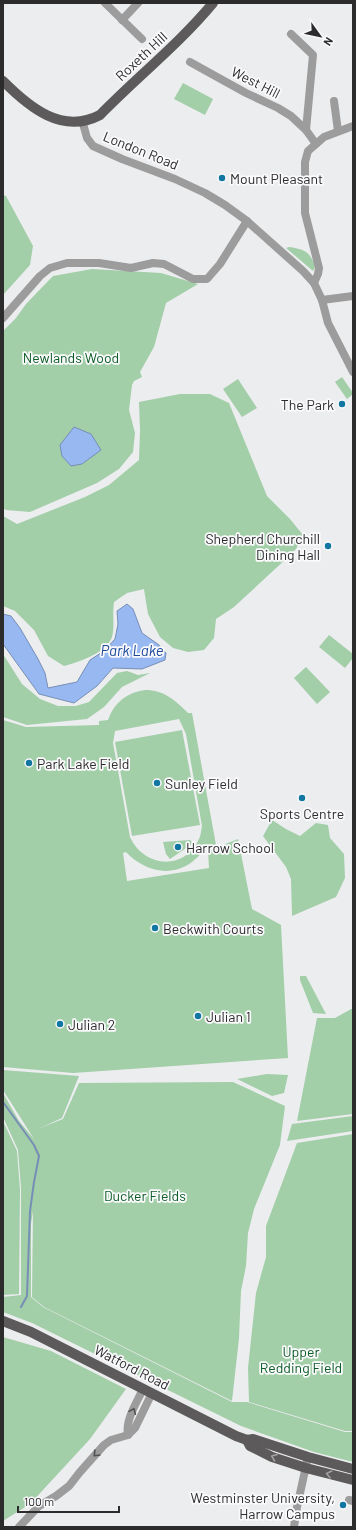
<svg xmlns="http://www.w3.org/2000/svg" width="356" height="1530" font-family="Barlow,sans-serif">
<style>
.green{fill:#a2cea8;fill-rule:evenodd}
.water{fill:#97b8f1;stroke:#778eb6}
.lines{fill:none;stroke-linecap:round;stroke-linejoin:round}
.stream{stroke:#778eb6;stroke-width:2}
.minor{stroke:#9d9c9c;stroke-width:8}
.major{stroke:#5c5a5a;stroke-width:10}
.oneway{stroke:#545354}
.oneway2{stroke:#a3a2a3}
.poi-dot{fill:#1176a2;stroke:#fafafc;stroke-width:1.5}
.labels{text-anchor:middle;dominant-baseline:central;stroke-width:3.5;stroke-linejoin:round;paint-order:stroke}
.street-label{font-size:14px;fill:#2c2c2d;stroke:#fafafc}
.poi-label{font-size:14px;fill:#2c2c2d;stroke:#fafafc;text-anchor:start}
.park-label{font-size:14px;fill:#0b5c25;stroke:#fafafc}
.water-label{font-size:15px;font-style:italic;fill:#1c489a;stroke:#fafafc}
</style>
<rect width="100%" height="100%" fill="#ecedef"/>
<g class="green">
<path d="M 183,83 L 213,99 L 205,115 L 174,99 Z"/>
<path d="M 3,195 L 6,196 L 33,246 L 30,265 L 3,295 Z"/>
<path d="M 289,247 C 304,249 311,252 315,267 L 313,271 L 286,248 Z"/>
<path d="M 92,269 L 161,273 L 198,284 L 166,303 L 154,347 L 140,372 L 142,377 L 134,381 L 132,385 L 129,410 L 135,433 L 133,452 L 119,469 L 97,483 L 30,512 L 6,510 L 3,508 L 3,331 L 16,318 L 26,304 L 53,276 Z"/>
<path d="M 342,377 L 353,393 L 353,394 L 347,399 L 335,382 Z"/>
<path d="M 238,379 L 257,408 L 242,417 L 223,389 Z"/>
<path d="M 180,394 L 210,394 L 229,403 L 267,496 L 290,519 L 303,535 L 296,549 L 288,557 L 234,607 L 216,619 L 214,638 L 204,650 L 188,652 L 173,648 L 160,637 L 148,614 L 144,589 L 127,593 L 114,602 C 112,614 115,626 112,637 C 106,653 79,662 64,666 L 48,656 L 34,630 L 15,611 L 3,606 L 3,516 L 17,524 L 85,497 L 109,485 L 139,460 L 140,430 L 139,402 Z"/>
<path d="M 329,635 L 353,654 L 353,658 L 345,668 L 319,647 Z"/>
<path d="M 3,654 L 22,684 L 40,699 L 58,706 L 76,706 L 89,702 L 117,673 L 127,671 L 138,675 L 150,673 L 122,687 L 104,707 L 87,719 L 27,725 L 3,717 Z"/>
<path d="M 306,667 L 330,692 L 317,704 L 294,678 Z"/>
<path d="M 145,690 C 164,690 175,700 188,713 L 192,713 L 216,845 C 201,849 204,853 192,862 C 170,878 144,871 126,852 L 123,853 L 127,881 L 209,868 L 208,851 L 238,839 L 252,909 L 281,925 L 288,1058 L 73,1073 L 3,1067 L 3,720 L 26,727 L 99,725 L 99,721 L 108,720 C 114,702 128,692 145,690 ZM 179,719 L 186,734 L 202,826 C 201,831 201,836 198,841 C 182,872 143,866 130,837 L 113,743 L 115,731 Z"/>
<path d="M 182,730 L 200,825 L 132,836 L 115,742 Z"/>
<path d="M 272,820 L 286,829 L 300,836 L 316,823 L 328,825 L 330,838 L 344,854 L 345,878 L 336,897 L 292,916 L 291,879 L 286,867 L 263,836 Z"/>
<path d="M 190,840 L 192,842 L 192,844 L 170,859 L 166,854 L 163,842 Z"/>
<path d="M 300,976 L 306,976 L 326,1014 L 313,1013 L 300,980 Z"/>
<path d="M 353,1008 L 353,1114 L 297,1121 L 317,1018 L 335,1018 Z"/>
<path d="M 3,1070 L 79,1076 L 62,1118 L 40,1128 L 63,1119 L 79,1083 L 233,1082 L 285,1106 L 280,1145 L 254,1209 L 248,1233 L 246,1266 L 241,1291 L 239,1338 L 232,1401 L 44,1307 L 32,1297 L 33,1211 L 31,1224 L 31,1297 L 43,1307 L 232,1402 L 247,1402 L 345,1432 L 353,1432 L 353,1462 L 314,1452 L 241,1426 L 32,1323 L 3,1312 L 3,1297 L 21,1295 L 21,1188 L 18,1150 L 3,1117 L 3,1093 L 19,1121 L 34,1139 L 3,1090 Z"/>
<path d="M 267,1074 L 288,1075 L 284,1093 L 272,1096 L 237,1079 Z"/>
<path d="M 353,1116 L 353,1131 L 287,1141 L 292,1124 Z"/>
<path d="M 3,1121 L 17,1151 L 20,1190 L 19,1294 L 3,1295 Z"/>
<path d="M 353,1134 L 353,1431 L 345,1431 L 249,1402 L 248,1368 L 256,1293 L 266,1257 L 266,1226 L 297,1143 Z"/>
<path d="M 3,1337 L 51,1351 L 126,1389 L 90,1439 L 30,1504 L 3,1521 Z"/>
</g>
<g class="water">
<path d="M 74,427 L 91,434 L 101,450 L 82,464 L 71,466 L 62,456 L 60,445 Z"/>
<path d="M 127,604 L 133,609 L 142,633 L 159,645 L 166,653 L 165,660 L 142,669 L 113,668 L 97,686 L 74,703 L 39,694 L 3,644 L 3,614 L 11,616 L 20,628 L 38,659 L 45,673 L 48,688 L 77,682 L 90,660 L 104,651 L 115,639 L 118,624 L 117,611 Z"/>
</g>
<g class="lines">
<path class="stream" d="M 3,1102 L 34,1145 L 39,1156 L 34,1182 L 30,1211 L 27,1296 L 21,1307"/>
<g class="minor">
<path d="M 105,3 L 142,39"/>
<path d="M 122,20 L 138,3"/>
<path d="M 291,34 L 313,55 L 306,130 L 316,144"/>
<path d="M 190,62 L 246,93 L 278,108 L 291,116 L 306,130"/>
<path d="M 334,101 L 338,131"/>
<path d="M 82,120 L 87,138 L 93,146 L 122,159 L 175,179 L 205,193 L 225,205 L 247,221 L 303,271 L 314,283 L 322,300 L 328,323 L 353,372"/>
<path d="M 314,283 L 318,274 L 319,268 L 305,213 L 305,162 L 308,151 L 324,137 L 353,126"/>
<path d="M 322,300 L 353,296"/>
<path d="M 3,318 L 40,276 L 50,268 L 67,263 L 99,263 L 131,268 L 153,263 L 164,264 L 193,279 L 207,279 L 220,264 L 247,221"/>
<path d="M 128,1435 C 125,1420 137,1402 143,1389"/>
<path d="M 349,1500 L 353,1501"/>
<path d="M 19,1527 L 39,1506 L 56,1496 L 69,1486 L 80,1472 L 104,1445 L 111,1440 L 128,1435 L 135,1428 L 152,1393"/>
<path d="M 294,1527 L 297,1507 L 308,1457"/>
</g>
<g class="major">
<path d="M 3,81 C 29,107 62,135 100,115 C 137,77 179,44 213,3"/>
<path d="M 3,1321 L 31,1332 L 236,1436 L 247,1440 L 253,1439 L 308,1457 L 353,1469"/>
<path d="M 247,1440 L 250,1446 L 272,1457 L 306,1468 L 353,1480"/>
</g>
</g>
<defs><path id="oneway-chevron" d="M-2-3.5L2.5 0L-2 3.5" fill="none" stroke-width="1.6" stroke-linecap="round" stroke-linejoin="round"/></defs>
<g class="oneway">
<use href="#oneway-chevron" transform="translate(133 1411) rotate(-66)"/>
<use href="#oneway-chevron" transform="translate(96 1454) rotate(134)"/>
</g>
<g class="oneway2">
<use href="#oneway-chevron" transform="translate(274 1457) rotate(-159)"/>
<use href="#oneway-chevron" transform="translate(329 1474) rotate(-166)"/>
</g>
<g class="poi-dot">
<circle cx="222" cy="178" r="4"/>
<circle cx="342" cy="404" r="4"/>
<circle cx="328" cy="546" r="4"/>
<circle cx="29" cy="763" r="4"/>
<circle cx="157" cy="783" r="4"/>
<circle cx="302" cy="798" r="4"/>
<circle cx="178" cy="847" r="4"/>
<circle cx="155" cy="928" r="4"/>
<circle cx="198" cy="1016" r="4"/>
<circle cx="60" cy="1024" r="4"/>
<circle cx="343" cy="1505" r="4"/>
</g>
<g class="labels">
<g class="street-label">
<text transform="translate(141 56) rotate(-43)">Roxeth Hill</text>
<text transform="translate(256 82) rotate(27)">West Hill</text>
<text transform="translate(141 150) rotate(22)">London Road</text>
<text transform="translate(132 1367) rotate(27)">Watford Road</text>
</g>
<g class="poi-label">
<text x="230" y="178">Mount Pleasant</text>
<text x="334" y="404" text-anchor="end">The Park</text>
<text x="320" y="538" text-anchor="end">Shepherd Churchill<tspan x="320" dy="16">Dining Hall</tspan></text>
<text x="37" y="763">Park Lake Field</text>
<text x="165" y="783">Sunley Field</text>
<text x="302" y="813" text-anchor="middle">Sports Centre</text>
<text x="186" y="847">Harrow School</text>
<text x="163" y="928">Beckwith Courts</text>
<text x="206" y="1016">Julian 1</text>
<text x="68" y="1024">Julian 2</text>
<text x="335" y="1497" text-anchor="end">Westminster University,<tspan x="335" dy="16">Harrow Campus</tspan></text>
</g>
<g class="park-label">
<text x="71" y="357">Newlands Wood</text>
<text x="145" y="1195">Ducker Fields</text>
<text x="301" y="1351">Upper<tspan x="301" dy="16">Redding Field</tspan></text>
</g>
<g class="water-label">
<text x="132" y="650">Park Lake</text>
</g>
</g>
<rect width="356" height="1530" fill="none" stroke="#2c2c2d" stroke-width="8"/>
<g transform="translate(320 36) rotate(123)" stroke="#fafafc" stroke-width="3" paint-order="stroke">
<path d="M0-3L7 15L0 10L-7 15Z" fill="#2c2c2d"/>
<text y="-6" font-size="11" font-weight="bold" text-anchor="middle" fill="#2c2c2d">N</text>
</g>
<path d="M18 1506v6h101v-6" fill="none" stroke="#2c2c2d" stroke-width="2"/>
<text x="24" y="1506" font-size="12" fill="#2c2c2d" stroke="#fafafc" stroke-width="3" paint-order="stroke">100 m</text>
</svg>
